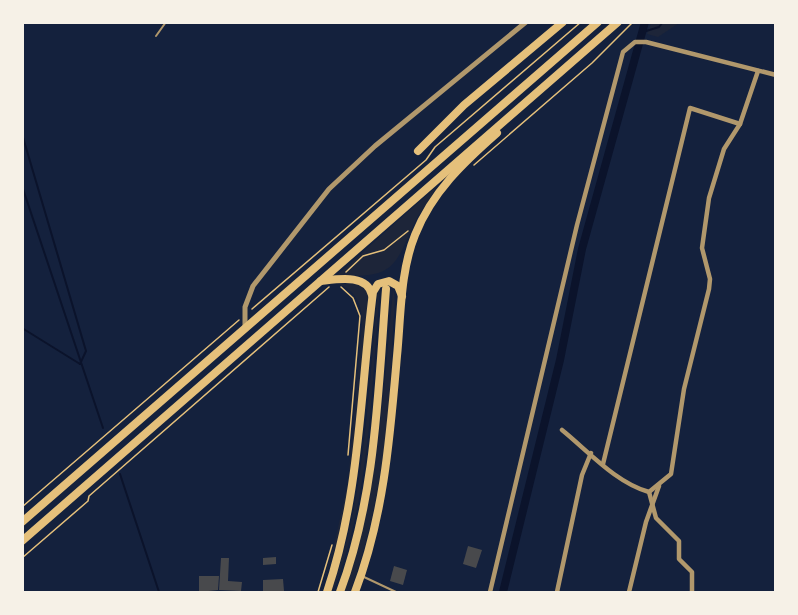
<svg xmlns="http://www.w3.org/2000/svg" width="798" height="615" font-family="Lato,sans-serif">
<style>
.green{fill:#1d2539}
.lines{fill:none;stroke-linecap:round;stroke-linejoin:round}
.stream{stroke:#0b132b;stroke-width:2}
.canal{stroke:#0b132b;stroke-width:8}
.building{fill:#48494c}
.path{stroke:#e5c07b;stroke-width:1.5}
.service{stroke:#b1986c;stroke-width:2}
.minor{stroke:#b1986c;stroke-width:4.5}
.tertiary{stroke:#b1986c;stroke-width:5}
.trunk{stroke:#e5c07b;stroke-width:8}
</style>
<rect width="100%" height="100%" fill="#14213d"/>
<g class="green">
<path d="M 651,23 L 651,22 L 679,23 L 658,37 L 647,34 Z"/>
<path d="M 435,188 C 433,197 421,210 416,220 C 394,267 395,279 337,275 Z"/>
<path d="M 338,284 L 360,284 L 368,293 L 368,298 L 351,472 L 337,542 L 320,592 L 335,541 L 348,482 L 362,321 C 362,304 355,290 338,284 Z"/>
<path d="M 378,289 L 380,289 C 372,379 371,476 343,563 C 340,573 337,586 331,592 C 366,496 368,390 378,289 Z"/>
<path d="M 393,290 C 397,300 393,319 393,331 C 390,420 381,508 350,592 L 344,592 C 379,495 383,392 393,290 Z"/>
</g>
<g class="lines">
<g class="stream">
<path d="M 643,32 L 659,27 L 663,22"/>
<path d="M 22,134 L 86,351 L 80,364"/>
<path d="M 22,186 L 103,428"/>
<path d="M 22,328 L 80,364"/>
<path d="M 120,474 L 159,592"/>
</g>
<path class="canal" d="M 503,592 L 560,360 L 582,249 L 645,22"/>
</g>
<g class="building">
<path d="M 468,546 L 482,550 L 476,568 L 463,564 Z"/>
<path d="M 276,557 L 276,564 L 263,565 L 263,558 Z"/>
<path d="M 221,558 L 229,558 L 228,581 L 242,582 L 241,591 L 219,590 Z"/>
<path d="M 394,566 L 407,570 L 403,585 L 390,581 Z"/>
<path d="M 199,576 L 219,576 L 218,590 L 199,592 Z"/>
<path d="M 283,579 L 284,591 L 263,592 L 263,580 Z"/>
</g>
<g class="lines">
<g class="path">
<path d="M 474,165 L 592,63 L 633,22"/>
<path d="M 346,272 L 363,256 L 384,250 L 408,231"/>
<path d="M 341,287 L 353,298 L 360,316 L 348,455"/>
<path d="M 252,309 L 426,160 L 435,147 L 581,22"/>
<path d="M 22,507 L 239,320"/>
<path d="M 22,558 L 88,501 L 89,496 L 329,287"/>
<path d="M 318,592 L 332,545"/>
</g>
<g class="service">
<path d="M 156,36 L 166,22"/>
<path d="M 364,577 L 396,592"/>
</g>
<g class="minor">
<path d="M 562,430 C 588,451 616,483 649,492 L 671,474 L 684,389 L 709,289 L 710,279 L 702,248 L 709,198 L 724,149 L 740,124 L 758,71"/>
<path d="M 603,464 L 690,108 L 740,124"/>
<path d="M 649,492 L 656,518 L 679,541 L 679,559 L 692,572 L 692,592"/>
<path d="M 490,592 L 577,225 L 623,52 L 635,42 L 646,42 L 776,75"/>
<path d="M 557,592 L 582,475 L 591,453"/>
<path d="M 629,592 L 646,522 L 659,486"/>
</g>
<path class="tertiary" d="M 245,328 L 245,307 L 253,286 L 329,189 L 375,146 L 526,22"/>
<g class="trunk">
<path d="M 418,151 L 464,105 L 563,22"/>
<path d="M 321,281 C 339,279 367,274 372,295"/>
<path d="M 22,522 L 598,22"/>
<path d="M 22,541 L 618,22"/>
<path d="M 327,592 C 360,494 360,394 373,292 L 378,284 L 389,281 L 398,286 L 402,296"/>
<path d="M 340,592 C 376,496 378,391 386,289"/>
<path d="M 355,592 C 384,516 390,437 397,356 C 401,316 400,272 415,235 C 432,192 464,162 497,133"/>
</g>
</g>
<rect width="798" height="615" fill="none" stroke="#f6f1e7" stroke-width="48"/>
</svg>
